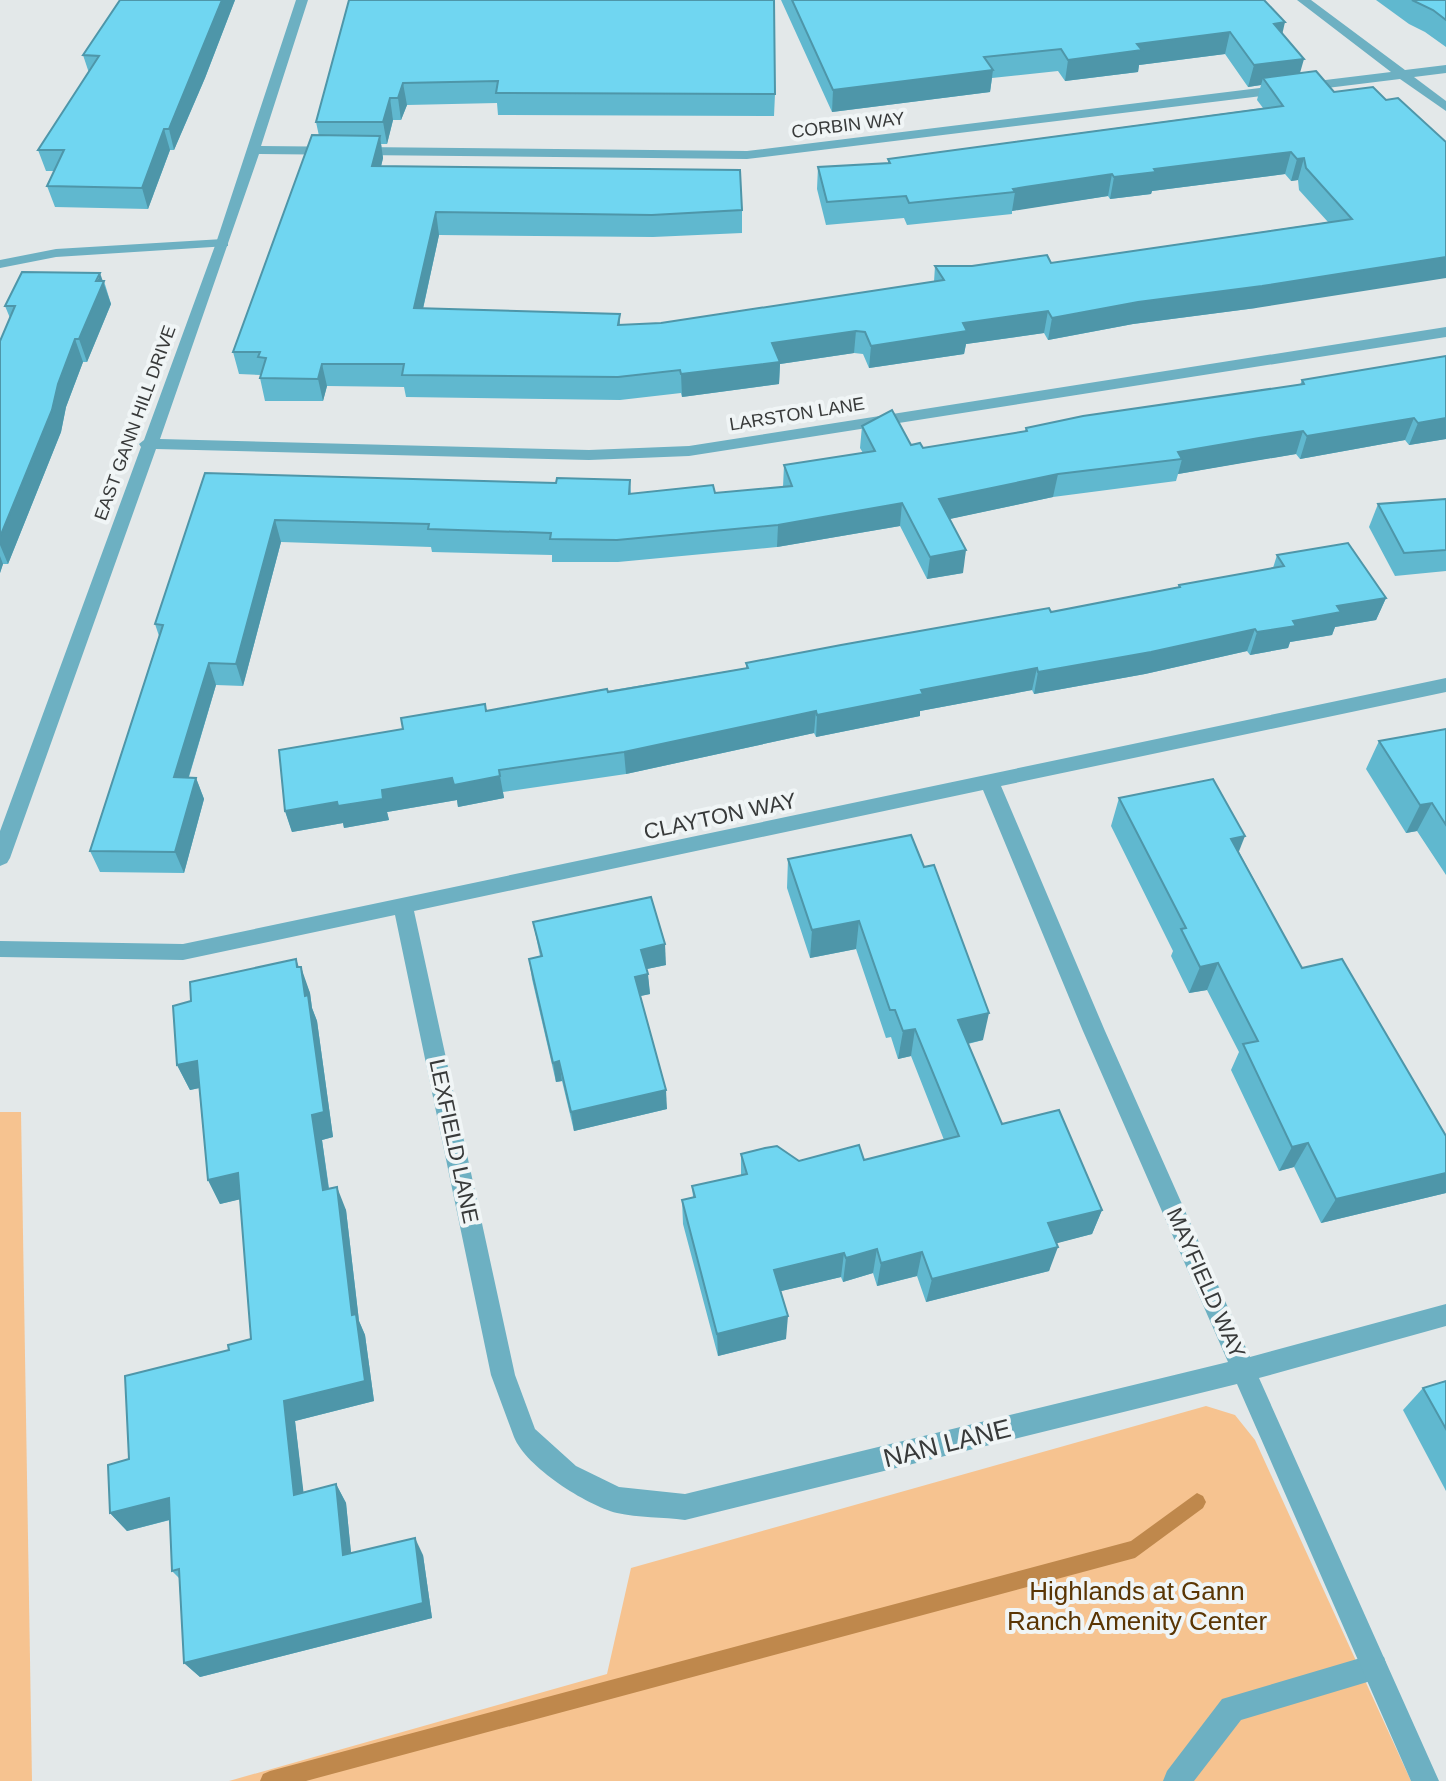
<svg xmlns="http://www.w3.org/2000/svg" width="1446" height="1781" font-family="Arial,sans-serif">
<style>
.green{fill:#f6c390}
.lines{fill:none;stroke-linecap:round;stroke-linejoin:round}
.stream{fill:#bf884c;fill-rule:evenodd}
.lane{fill:#6db0c2;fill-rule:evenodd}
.street{fill:#6db0c2;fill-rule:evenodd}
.wall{fill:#60b8cf}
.shaded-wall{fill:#4e96a9}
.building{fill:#70d6f1;stroke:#4e96a9;stroke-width:2}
.labels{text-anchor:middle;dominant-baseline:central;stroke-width:8;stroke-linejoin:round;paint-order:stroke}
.far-street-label{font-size:18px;fill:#383a3a;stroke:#f0f5f6}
.street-label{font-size:22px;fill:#383a3a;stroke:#f0f5f6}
.near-street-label{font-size:26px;fill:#383a3a;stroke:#f0f5f6}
.near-park-label{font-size:26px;fill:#5a3503;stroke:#f0f5f6}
</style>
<rect width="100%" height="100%" fill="#e3e8e9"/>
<g class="green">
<path d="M 0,1112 L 21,1112 L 32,1781 L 0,1781 Z"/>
<path d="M 1206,1406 L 1235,1415 L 1255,1440 L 1411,1781 L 229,1781 L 607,1674 L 631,1568 Z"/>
</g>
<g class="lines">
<path class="stream" d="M 1197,1493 L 1203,1496 L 1206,1502 L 1203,1508 L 1135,1558 L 306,1781 L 260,1781 L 263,1774 L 270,1771 L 1131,1541 Z"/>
<g class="lane">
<path d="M 223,239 L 228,240 L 228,246 L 56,257 L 0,268 L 0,260 L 56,249 Z"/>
<path d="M 1374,1654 L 1384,1657 L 1387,1667 L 1384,1677 L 1241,1720 L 1194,1781 L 1163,1781 L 1167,1771 L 1222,1699 Z"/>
</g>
<g class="street">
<path d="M 296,0 L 308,0 L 261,146 L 747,151 L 1391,72 L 1297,0 L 1311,0 L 1405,70 L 1446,65 L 1446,73 L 1414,77 L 1446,101 L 1446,111 L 1400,79 L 747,159 L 259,154 L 160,439 L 589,450 L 689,446 L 1446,327 L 1446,337 L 689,456 L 589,460 L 156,449 L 10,858 L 7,863 L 0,866 L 0,831 L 141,447 L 139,444 L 144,440 L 216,243 Z"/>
<path d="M 1446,678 L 1446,692 L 1001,786 L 1105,1031 L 1250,1357 L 1446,1304 L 1446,1326 L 1259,1378 L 1439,1781 L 1411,1781 L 1237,1384 L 685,1520 C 663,1517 638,1518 617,1513 C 586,1505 526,1467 514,1437 L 491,1375 L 395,915 L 183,960 L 0,957 L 0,941 L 183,944 ZM 983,790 L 1083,1031 L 1228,1362 L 685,1494 L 619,1487 L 576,1466 L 535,1429 L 515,1375 L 414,911 Z"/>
</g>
</g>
<g class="wall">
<path d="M 120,0 L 235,0 L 205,78 L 174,150 L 170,150 L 148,209 L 55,207 L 47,186 L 54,171 L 46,171 L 38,150 L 89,73 L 83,55 Z"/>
<path d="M 349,0 L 775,94 L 774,116 L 498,115 L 497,103 L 407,105 L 401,120 L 393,120 L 387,144 L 381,144 L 383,158 L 381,166 L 742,210 L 742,233 L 653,237 L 439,235 L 423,309 L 620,314 L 620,325 L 661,323 L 934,282 L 935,266 L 972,266 L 1051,263 L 1328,222 L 1299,190 L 1298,180 L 1291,181 L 1285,174 L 1152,191 L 1151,194 L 1110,199 L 1108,196 L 1021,209 L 1012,211 L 1012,214 L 907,225 L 904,218 L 826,225 L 817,189 L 818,167 L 888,163 L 888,159 L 1263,108 L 1257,100 L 1261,85 L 1248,87 L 1225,54 L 1139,65 L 1138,72 L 1065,81 L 1058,71 L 992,78 L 990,92 L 832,112 L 781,0 L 1264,0 L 1282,33 L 1300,73 L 1334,92 L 1386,100 L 1446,142 L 1256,308 L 1133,324 L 1048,340 L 1044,333 L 966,344 L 964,354 L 869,368 L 863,354 L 854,353 L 780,364 L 779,384 L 682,397 L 681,393 L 620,400 L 406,397 L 404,387 L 327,386 L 323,401 L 265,401 L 260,378 L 261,375 L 239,374 L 233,352 L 319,136 L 316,122 Z"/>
<path d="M 1376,0 L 1446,0 L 1446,47 L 1425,32 L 1409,24 Z"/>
<path d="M 104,281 L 111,304 L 87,362 L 83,362 L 66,407 L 61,432 L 8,564 L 3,564 L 0,573 L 0,341 L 10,318 L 5,306 Z"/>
<path d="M 1446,356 L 1446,439 L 1409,445 L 1405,440 L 1300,459 L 1296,454 L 1252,461 L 1178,474 L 1176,481 L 1053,497 L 949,519 L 963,573 L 927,579 L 900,526 L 777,547 L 618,562 L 552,562 L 552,555 L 432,552 L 431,547 L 281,542 L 243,686 L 216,685 L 189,777 L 196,778 L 204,799 L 184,873 L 100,872 L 90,851 L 159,636 L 155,624 L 205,473 L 556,483 L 630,480 L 631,494 L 715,493 L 783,487 L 784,465 L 863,453 L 860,448 L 862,426 L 911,445 L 923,448 L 1025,431 L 1026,428 L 1300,385 L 1302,380 Z"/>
<path d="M 1446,499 L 1446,571 L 1395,576 L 1369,527 L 1378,504 Z"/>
<path d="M 1277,555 L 1386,598 L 1376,620 L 1335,627 L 1332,635 L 1290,642 L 1288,648 L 1250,655 L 1247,651 L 1145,674 L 1034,694 L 1032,690 L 920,711 L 920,716 L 816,737 L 814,733 L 626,774 L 503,792 L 504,798 L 458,807 L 457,800 L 387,812 L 389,820 L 344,828 L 343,823 L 292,832 L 285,811 L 403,729 L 486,711 L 746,668 L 746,663 L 1051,612 L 1178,587 L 1179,585 L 1273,568 Z"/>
<path d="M 1446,729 L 1446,875 L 1417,831 L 1406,833 L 1366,769 L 1379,741 Z"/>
<path d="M 1119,798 L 1239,852 L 1302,968 L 1446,1136 L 1446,1193 L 1321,1223 L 1294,1167 L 1279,1171 L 1231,1070 L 1239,1052 L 1207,990 L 1189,993 L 1171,956 L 1173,951 L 1111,826 Z"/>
<path d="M 911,835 L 983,1040 L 968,1044 L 1002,1124 L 1102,1210 L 1092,1234 L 1056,1243 L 1049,1271 L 926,1302 L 917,1276 L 877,1286 L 873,1273 L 843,1282 L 841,1277 L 781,1291 L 786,1339 L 718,1356 L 683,1224 L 682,1200 L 693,1197 L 692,1186 L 741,1175 L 741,1154 L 799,1161 L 864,1160 L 944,1140 L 911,1056 L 898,1059 L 891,1037 L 886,1038 L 856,949 L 810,958 L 787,888 L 788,859 Z"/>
<path d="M 533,922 L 666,965 L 647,969 L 650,994 L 640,996 L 667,1109 L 574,1131 L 562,1081 L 556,1082 L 532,979 L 529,959 L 540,956 Z"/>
<path d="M 299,967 L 310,993 L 312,1008 L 317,1021 L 333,1137 L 322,1140 L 329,1188 L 346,1210 L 359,1321 L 365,1335 L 374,1401 L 295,1421 L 303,1492 L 336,1484 L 346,1503 L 351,1553 L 423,1555 L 432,1618 L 200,1677 L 184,1663 L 179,1578 L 172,1571 L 170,1520 L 127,1531 L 110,1513 L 129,1459 L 229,1350 L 251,1339 L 240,1199 L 220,1204 L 208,1180 L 199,1088 L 190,1090 L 177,1065 L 191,1001 Z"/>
<path d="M 1446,1381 L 1446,1491 L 1403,1410 L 1423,1388 Z"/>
</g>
<g class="shaded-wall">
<path d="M 222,0 L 235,0 L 205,78 L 174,150 L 169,129 Z"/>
<path d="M 1285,22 L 1280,44 L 1274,24 Z"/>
<path d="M 1230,32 L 1225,54 L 1139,65 L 1138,72 L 1065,81 L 1068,60 L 1137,44 Z"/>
<path d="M 1304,59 L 1298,80 L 1263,78 L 1261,85 L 1248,87 L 1254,65 Z"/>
<path d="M 993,70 L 990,92 L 832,112 L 833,90 Z"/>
<path d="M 403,83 L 407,105 L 401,120 L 398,98 Z"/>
<path d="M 390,98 L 393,120 L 387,144 L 383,122 Z"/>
<path d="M 164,129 L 170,150 L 148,209 L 142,188 Z"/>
<path d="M 380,136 L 383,158 L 376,188 L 372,166 Z"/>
<path d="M 1291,152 L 1285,174 L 1152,191 L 1151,194 L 1110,199 L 1114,177 L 1154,169 Z"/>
<path d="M 1304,158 L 1298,180 L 1291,181 L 1297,159 Z"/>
<path d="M 1112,174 L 1108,196 L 1012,211 L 1015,192 L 1013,189 Z"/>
<path d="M 436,212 L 439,235 L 418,331 L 414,308 Z"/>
<path d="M 1446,257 L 1446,278 L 1256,308 L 1133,324 L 1048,340 L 1052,318 L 1138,302 Z"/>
<path d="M 100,273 L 111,304 L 87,362 L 79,339 Z"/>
<path d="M 1048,311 L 1044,333 L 966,344 L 964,354 L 869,368 L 871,346 L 963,323 Z"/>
<path d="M 856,331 L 854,353 L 780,364 L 779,384 L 682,397 L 681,374 L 772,343 Z"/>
<path d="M 75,339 L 83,362 L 66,407 L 61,432 L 8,564 L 0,545 L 0,537 Z"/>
<path d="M 322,364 L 327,386 L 323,401 L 318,379 Z"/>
<path d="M 1414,418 L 1405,440 L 1300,459 L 1307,436 Z"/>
<path d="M 1446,418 L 1446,439 L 1409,445 L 1418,423 Z"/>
<path d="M 1303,431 L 1296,454 L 1178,474 L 1182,459 L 1178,452 Z"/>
<path d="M 1058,474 L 1053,497 L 936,522 L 939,499 Z"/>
<path d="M 902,503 L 900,526 L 777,547 L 778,525 Z"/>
<path d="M 275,520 L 281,542 L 243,686 L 236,664 Z"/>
<path d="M 966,550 L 963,573 L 927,579 L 930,557 Z"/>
<path d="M 0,556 L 3,564 L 0,573 Z"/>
<path d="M 1386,598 L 1376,620 L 1335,627 L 1332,635 L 1290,642 L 1288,648 L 1250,655 L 1257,632 L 1337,606 Z"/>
<path d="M 1255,629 L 1247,651 L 1145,674 L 1034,694 L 1038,672 Z"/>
<path d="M 209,663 L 216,685 L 182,799 L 174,777 Z"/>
<path d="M 1037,668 L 1032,690 L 920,711 L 920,716 L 816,737 L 817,715 L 921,690 Z"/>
<path d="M 816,711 L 814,733 L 626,774 L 624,752 Z"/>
<path d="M 500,776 L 504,798 L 458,807 L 457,800 L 387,812 L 389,820 L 344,828 L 343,823 L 292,832 L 285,811 L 382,790 L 452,778 Z"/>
<path d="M 196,778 L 204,799 L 184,873 L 175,852 Z"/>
<path d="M 1432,803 L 1417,831 L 1406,833 L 1420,805 Z"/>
<path d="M 1245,836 L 1234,864 L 1231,839 Z"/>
<path d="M 859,921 L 856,949 L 810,958 L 812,930 Z"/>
<path d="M 665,944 L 666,965 L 642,970 L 641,950 Z"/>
<path d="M 296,959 L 303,979 L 301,967 L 310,993 L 312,1008 L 317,1021 L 333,1137 L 322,1140 L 332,1213 L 323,1190 L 312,1115 Z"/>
<path d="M 1218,963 L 1207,990 L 1189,993 L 1200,967 Z"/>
<path d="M 648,974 L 650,994 L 636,997 L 635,977 Z"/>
<path d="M 989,1013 L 983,1040 L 952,1047 L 958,1020 Z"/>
<path d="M 915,1029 L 911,1056 L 898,1059 L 903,1031 Z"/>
<path d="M 197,1061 L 209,1086 L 190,1090 L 177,1065 Z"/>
<path d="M 559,1061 L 562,1081 L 556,1082 L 553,1063 Z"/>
<path d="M 666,1090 L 667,1109 L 574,1131 L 571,1112 Z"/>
<path d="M 1308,1143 L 1294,1167 L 1279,1171 L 1292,1147 Z"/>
<path d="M 238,1173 L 250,1197 L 220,1204 L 208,1180 Z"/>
<path d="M 1446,1173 L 1446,1193 L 1321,1223 L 1336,1199 Z"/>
<path d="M 337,1187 L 346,1210 L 359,1321 L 365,1335 L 374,1401 L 295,1421 L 306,1513 L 294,1495 L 284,1401 L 352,1315 Z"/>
<path d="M 1102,1210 L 1092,1234 L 1039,1248 L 1048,1223 Z"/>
<path d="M 1058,1247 L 1049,1271 L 926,1302 L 932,1279 Z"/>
<path d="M 877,1249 L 873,1273 L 843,1282 L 846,1258 Z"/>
<path d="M 922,1252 L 917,1276 L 877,1286 L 881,1263 Z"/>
<path d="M 844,1253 L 841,1277 L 773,1293 L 774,1270 Z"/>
<path d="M 788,1316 L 786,1339 L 718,1356 L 717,1334 Z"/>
<path d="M 336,1484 L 346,1503 L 353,1572 L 343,1555 Z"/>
<path d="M 169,1498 L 184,1516 L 127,1531 L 110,1513 Z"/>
<path d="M 415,1538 L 423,1555 L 432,1618 L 200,1677 L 184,1663 Z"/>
</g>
<g class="building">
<path d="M 120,0 L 222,0 L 169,129 L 164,129 L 142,188 L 47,186 L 64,150 L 38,150 L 99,56 L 83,55 Z"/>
<path d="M 349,0 L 774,0 L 775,94 L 496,93 L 498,81 L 403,83 L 398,98 L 390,98 L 383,122 L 316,122 Z"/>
<path d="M 792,0 L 1264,0 L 1285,22 L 1274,24 L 1304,59 L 1254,65 L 1230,32 L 1137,44 L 1142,50 L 1068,60 L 1061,49 L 984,57 L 993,70 L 833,90 Z"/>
<path d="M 1412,0 L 1446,0 L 1446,20 L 1433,10 Z"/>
<path d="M 1316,71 L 1334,92 L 1373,87 L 1386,100 L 1398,98 L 1446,142 L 1446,257 L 1262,286 L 1138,302 L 1052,318 L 1048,311 L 963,323 L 967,331 L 871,346 L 865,332 L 856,331 L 772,343 L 780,362 L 681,374 L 680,370 L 618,377 L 402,375 L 404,364 L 322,364 L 318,379 L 260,378 L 266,358 L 258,357 L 260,352 L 233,352 L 312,135 L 380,136 L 372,166 L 740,170 L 742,210 L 652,215 L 436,212 L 414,308 L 620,314 L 618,325 L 661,323 L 944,280 L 935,266 L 972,266 L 1047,255 L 1051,263 L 1352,219 L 1306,168 L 1304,158 L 1297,159 L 1291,152 L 1154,169 L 1156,172 L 1114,177 L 1112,174 L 1025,187 L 1013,189 L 1015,192 L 909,203 L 906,196 L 827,202 L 818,167 L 890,163 L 888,159 L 1283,106 L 1263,78 Z"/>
<path d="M 22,272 L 100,273 L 96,281 L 104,281 L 79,339 L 75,339 L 58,384 L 52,410 L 0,537 L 0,341 L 15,306 L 5,306 Z"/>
<path d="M 1446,356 L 1446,418 L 1418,423 L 1414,418 L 1307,436 L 1303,431 L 1259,438 L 1178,452 L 1182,459 L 1058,474 L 939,499 L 966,550 L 930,557 L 902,503 L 778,525 L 617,540 L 550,539 L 551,533 L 428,529 L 429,524 L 275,520 L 236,664 L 209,663 L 174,777 L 196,778 L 175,852 L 90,851 L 163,625 L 155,624 L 205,473 L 556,483 L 557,478 L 630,480 L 629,494 L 713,485 L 715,493 L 792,486 L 784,465 L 875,451 L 862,426 L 892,410 L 911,445 L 920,443 L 923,448 L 1027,431 L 1026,428 L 1083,416 L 1304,384 L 1302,380 Z"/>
<path d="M 1446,499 L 1446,550 L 1404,553 L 1378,504 Z"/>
<path d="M 1348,543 L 1386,598 L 1337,606 L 1341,612 L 1293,621 L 1296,626 L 1257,632 L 1255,629 L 1151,652 L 1038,672 L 1037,668 L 921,690 L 923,694 L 817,715 L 816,711 L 624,752 L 499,770 L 500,776 L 454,785 L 452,778 L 382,790 L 383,799 L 338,806 L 337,802 L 285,811 L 279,750 L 403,729 L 401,718 L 485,704 L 486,711 L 607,689 L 608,692 L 748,668 L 746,663 L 841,645 L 1049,608 L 1051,612 L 1180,587 L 1179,585 L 1284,566 L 1277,555 Z"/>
<path d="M 1446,729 L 1446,825 L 1432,803 L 1420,805 L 1379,741 Z"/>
<path d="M 1213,779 L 1245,836 L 1231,839 L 1302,968 L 1342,959 L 1446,1136 L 1446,1173 L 1336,1199 L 1308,1143 L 1292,1147 L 1243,1044 L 1258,1041 L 1218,963 L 1200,967 L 1181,929 L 1186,928 L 1119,798 Z"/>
<path d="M 911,835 L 924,867 L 934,865 L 989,1013 L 958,1020 L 1002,1124 L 1059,1110 L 1102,1210 L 1048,1223 L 1058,1247 L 932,1279 L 922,1252 L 881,1263 L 877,1249 L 846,1258 L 844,1253 L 774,1270 L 788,1316 L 717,1334 L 682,1200 L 695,1197 L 692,1186 L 747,1174 L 741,1154 L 765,1148 L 777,1146 L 799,1161 L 859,1145 L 864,1160 L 959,1136 L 915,1029 L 903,1031 L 895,1010 L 890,1010 L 859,921 L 812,930 L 788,859 Z"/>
<path d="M 651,897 L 665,944 L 641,950 L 648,974 L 635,977 L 666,1090 L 571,1112 L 559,1061 L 553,1063 L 529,959 L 542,956 L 533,922 Z"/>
<path d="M 296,959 L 297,967 L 301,967 L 305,996 L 308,995 L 324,1112 L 312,1115 L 323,1190 L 337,1187 L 352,1315 L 356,1314 L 365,1381 L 284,1401 L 294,1495 L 336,1484 L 343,1555 L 415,1538 L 423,1603 L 184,1663 L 179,1569 L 172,1571 L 169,1498 L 110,1513 L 108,1465 L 129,1459 L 125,1376 L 229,1350 L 228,1345 L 251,1339 L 238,1173 L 208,1180 L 197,1061 L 177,1065 L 173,1006 L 191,1001 L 190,982 Z"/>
<path d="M 1446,1381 L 1446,1429 L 1423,1388 Z"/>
</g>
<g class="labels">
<g class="far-street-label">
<text transform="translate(848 125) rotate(-7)">CORBIN WAY</text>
<text transform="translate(797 414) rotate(-9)">LARSTON LANE</text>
<text transform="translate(135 423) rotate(-70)">EAST GANN HILL DRIVE</text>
</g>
<g class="street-label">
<text transform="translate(720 816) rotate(-12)">CLAYTON WAY</text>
<text transform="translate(454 1141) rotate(78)">LEXFIELD LANE</text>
<text transform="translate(1206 1283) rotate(66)">MAYFIELD WAY</text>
</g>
<g class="near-street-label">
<text transform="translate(947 1443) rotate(-14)">NAN LANE</text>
</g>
<g class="near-park-label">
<text x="1137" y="1591">Highlands at Gann<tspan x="1137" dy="30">Ranch Amenity Center</tspan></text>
</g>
</g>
</svg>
